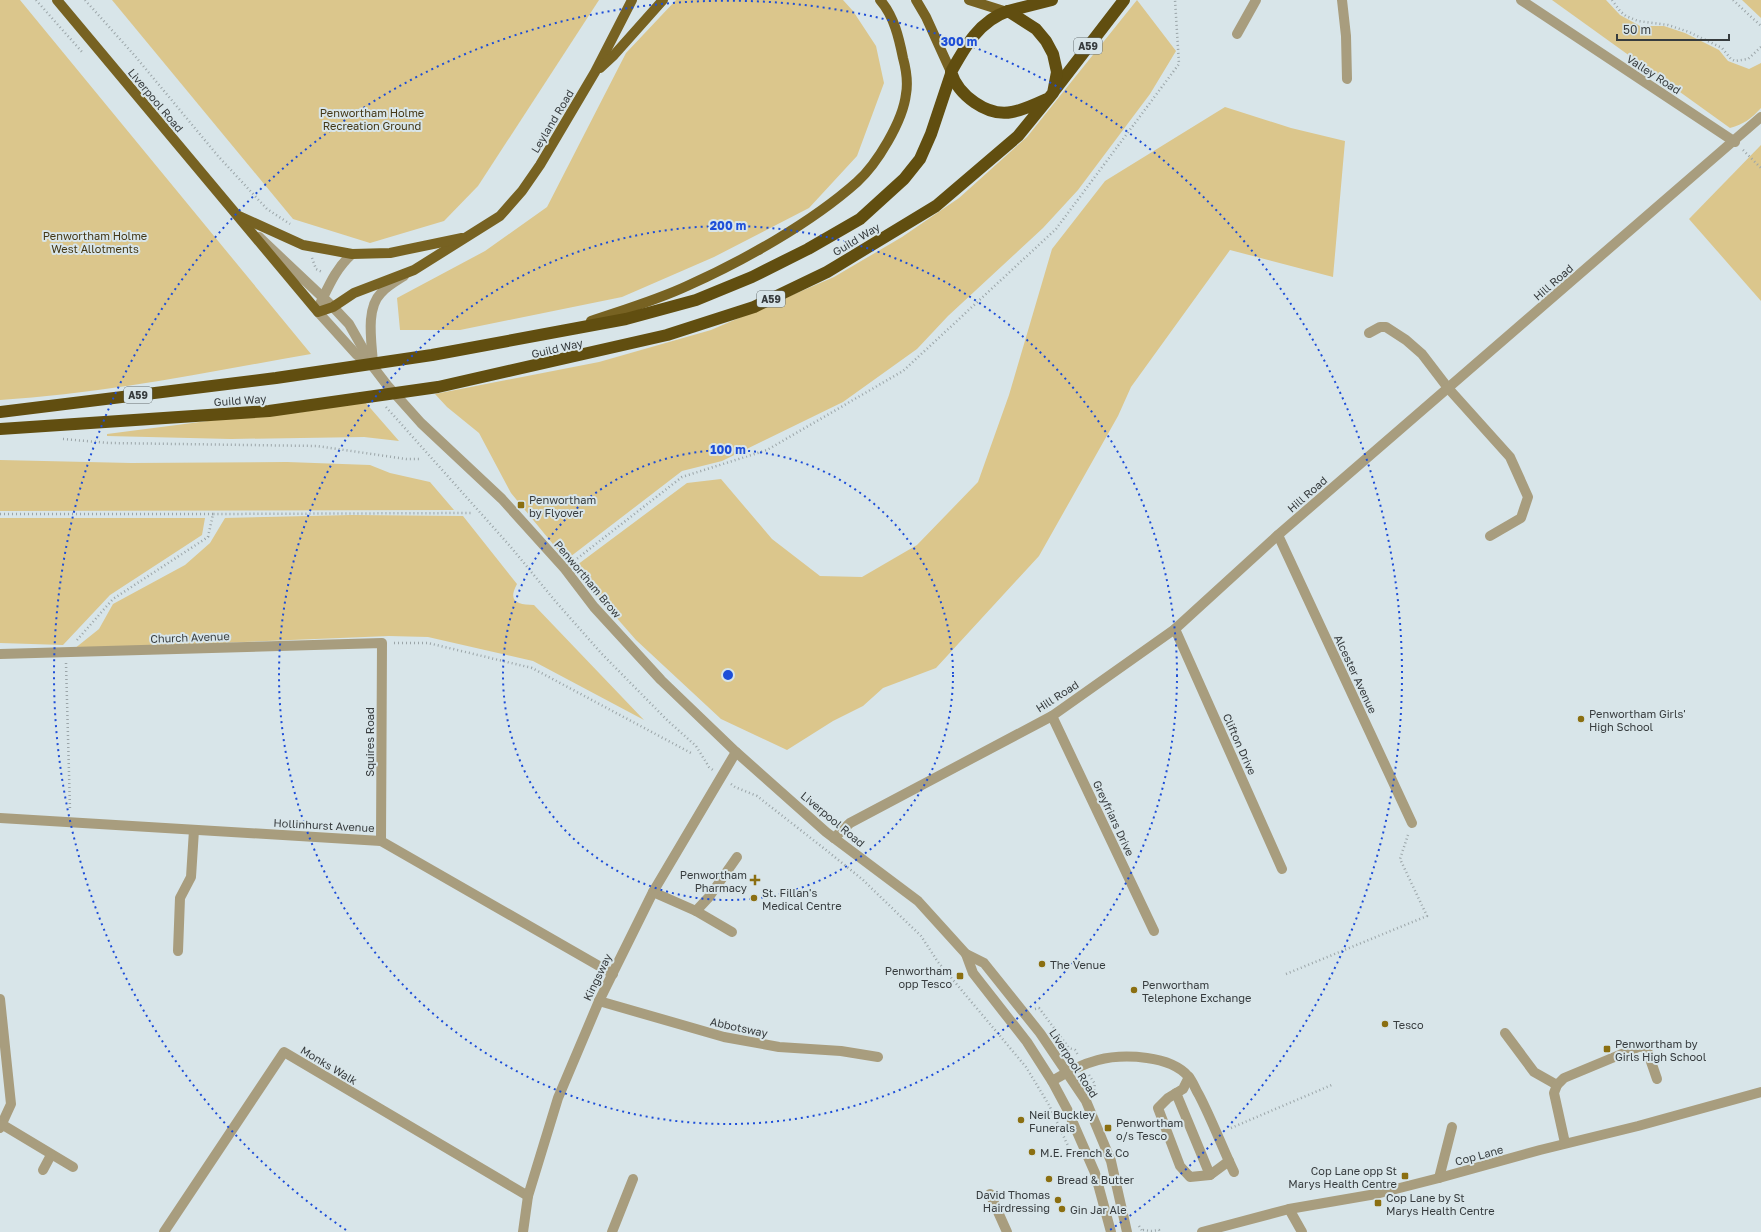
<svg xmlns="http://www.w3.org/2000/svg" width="1761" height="1232" font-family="'Golos Text',sans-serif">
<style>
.green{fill:#dbc68c}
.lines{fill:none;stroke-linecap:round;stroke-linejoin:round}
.path{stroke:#9ba5a8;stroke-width:2.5;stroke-dasharray:1 3;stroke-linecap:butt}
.minor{stroke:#a89d7e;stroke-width:10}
.major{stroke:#776222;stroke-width:10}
.highway{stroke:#614e10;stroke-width:12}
.ring{fill:none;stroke:#1d4ed8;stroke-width:2;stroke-dasharray:2 4}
.poi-dot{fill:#8b6f11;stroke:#d8e5e9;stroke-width:1.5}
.labels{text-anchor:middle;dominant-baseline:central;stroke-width:4;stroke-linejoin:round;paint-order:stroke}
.shield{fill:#d8e5e9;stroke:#676f71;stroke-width:1}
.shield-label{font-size:10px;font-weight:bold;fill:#373c3e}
.street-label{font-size:11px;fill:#373c3e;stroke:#d8e5e9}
.park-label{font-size:11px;fill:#443817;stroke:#d8e5e9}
.poi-label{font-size:11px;fill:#373c3e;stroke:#d8e5e9;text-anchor:start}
.centre{fill:#1d4ed8;stroke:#d8e5e9;stroke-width:2}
.ring-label{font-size:12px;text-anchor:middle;font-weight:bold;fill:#1d4ed8;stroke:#d8e5e9;stroke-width:4;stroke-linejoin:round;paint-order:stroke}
</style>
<rect width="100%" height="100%" fill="#d8e5e9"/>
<g class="green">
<path d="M 0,0 L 20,0 L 311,354 C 208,372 104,394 0,400 Z"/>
<path d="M 112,0 L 599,0 L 478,186 L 444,221 L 370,243 L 293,219 Z"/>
<path d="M 676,0 L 843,0 L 853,11 L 876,46 L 884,83 L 857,156 L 809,208 L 714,257 L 622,297 L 460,330 L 400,330 L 397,298 L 485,251 L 547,207 L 626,53 Z"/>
<path d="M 1137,0 L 1176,51 L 1150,94 L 1078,190 L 1043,228 L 948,316 L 917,349 L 843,402 L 722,461 L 682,471 L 566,560 L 511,493 L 479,433 L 447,407 L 435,394 L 599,362 L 711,330 L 834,277 L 902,237 L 959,198 L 1027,137 Z"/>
<path d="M 1552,0 L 1606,0 L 1620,15 L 1640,26 L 1664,26 L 1685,33 L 1719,50 L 1728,61 L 1749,69 L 1761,63 L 1761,108 C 1751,119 1744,124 1730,128 Z"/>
<path d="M 1742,0 L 1761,0 L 1761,18 Z"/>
<path d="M 1225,107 L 1291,128 L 1345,141 L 1333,277 L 1230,250 L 1131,387 L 1118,416 L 1039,556 L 936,668 L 883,688 L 863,706 L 833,721 L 787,750 L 721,719 L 636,640 L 573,568 L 687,483 L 721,479 L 772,539 L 820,576 L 862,577 L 917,545 L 978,482 L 1009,395 L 1052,249 L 1105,181 Z"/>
<path d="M 1761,145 L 1761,301 L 1689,219 Z"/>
<path d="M 365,402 L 399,441 L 364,437 L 231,439 L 107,436 L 107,434 L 293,410 L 296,413 Z"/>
<path d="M 0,460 L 131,463 L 287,462 L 370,465 L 390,473 L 430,482 L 454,510 L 0,511 Z"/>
<path d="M 352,515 L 463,516 L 517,584 C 507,602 518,605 534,605 L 644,720 L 533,661 L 428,637 L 389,636 L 74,649 L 99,629 L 113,604 L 185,565 L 210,543 L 225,518 Z"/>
<path d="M 0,518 L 205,518 L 202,535 L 110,595 L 63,645 L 0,643 Z"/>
</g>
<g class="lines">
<g class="path">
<path d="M 36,0 L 82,52"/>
<path d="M 85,0 L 135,56 L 218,156 L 267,209 L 290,224"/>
<path d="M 1612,0 L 1620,11 L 1626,16 L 1638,21 L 1668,25 L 1689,32 L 1722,48 L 1731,59 L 1735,61 L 1748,59 L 1761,47"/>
<path d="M 1733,0 L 1761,26"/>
<path d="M 1743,150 L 1761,168"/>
<path d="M 312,258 L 316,269 L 322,272"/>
<path d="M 386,407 L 510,546 L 556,602 L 601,653 L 668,721 L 696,746 L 709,767 L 713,770"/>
<path d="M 63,439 L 109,443 L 317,446 L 406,459 L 421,459"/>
<path d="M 0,514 L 213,514"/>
<path d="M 574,561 L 682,477 L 767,450 L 903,371 L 1056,229 L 1179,64 L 1175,0"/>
<path d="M 77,640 L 113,599 L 208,537 L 213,514 L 472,513"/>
<path d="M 394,643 L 428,643 L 532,668 L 691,753"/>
<path d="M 66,663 L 70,810"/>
<path d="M 731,784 L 735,787 L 757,796 L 826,850 L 862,879 L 921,936 L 938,962 L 1026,1067 L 1049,1105 L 1069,1148"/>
<path d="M 1286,974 L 1427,916 L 1400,859 L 1408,835"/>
<path d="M 1035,1009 L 1039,1008 L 1069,1048 L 1075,1050 L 1078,1055"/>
<path d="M 1089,1075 L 1095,1084 L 1094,1090"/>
<path d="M 1231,1128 L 1334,1084"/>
<path d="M 1139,1226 L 1143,1232"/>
<path d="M 1143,1230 L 1151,1231 L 1159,1230 L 1160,1232"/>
</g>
<g class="minor">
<path d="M 1342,0 L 1346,36 L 1347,79"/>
<path d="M 1521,0 L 1735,142"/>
<path d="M 1237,34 L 1256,0"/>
<path d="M 259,237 L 333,307 L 349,324 L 374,368 L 387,385 L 421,423 L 502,499 L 565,569 L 594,607 L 661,680 L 736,752 L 826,832 L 918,901 L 966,954 L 984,963 L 1040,1033 L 1086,1101 L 1111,1161 L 1127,1232"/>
<path d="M 352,254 C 335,269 328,288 318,308 L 318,312 L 356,354 L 369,364"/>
<path d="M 1369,333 L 1380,327 L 1386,327 L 1406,340 L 1422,354 L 1448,388 L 1510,457 L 1528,497 L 1521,518 L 1490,536"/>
<path d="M 373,364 C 372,344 365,309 381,293 C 387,286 396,281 404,276"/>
<path d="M 1278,535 L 1412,823"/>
<path d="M 1175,629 L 1282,869"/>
<path d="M 0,654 L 382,643 L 381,841"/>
<path d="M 1052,716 L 1154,931"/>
<path d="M 0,818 L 381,841 L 613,974"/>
<path d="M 834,838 L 850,823 L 1052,716 L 1175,629 L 1278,535 L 1761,117"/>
<path d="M 653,892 L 696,911 L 709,897 L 737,857"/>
<path d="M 696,911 L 732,932"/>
<path d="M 178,951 L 180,898 L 191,877 L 194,830"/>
<path d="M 966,954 L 973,973 L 1027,1042 L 1052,1081 L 1067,1109 L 1095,1173 L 1111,1232"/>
<path d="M 0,999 L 11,1104 L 0,1128"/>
<path d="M 599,1001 L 724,1037 L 779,1047 L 841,1051 L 878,1057"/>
<path d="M 1505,1033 L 1534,1072 L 1557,1085"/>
<path d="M 1189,1077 L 1183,1089 L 1168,1098 L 1158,1108 L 1180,1166 L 1190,1177 L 1210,1175 L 1229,1161"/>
<path d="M 1052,1081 C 1085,1061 1109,1053 1147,1058 C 1162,1060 1178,1065 1188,1076 C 1193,1081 1195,1089 1199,1095 C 1212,1120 1222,1147 1234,1172"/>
<path d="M 1176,1093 L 1210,1175"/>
<path d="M 3,1125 L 73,1167"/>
<path d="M 1565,1143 L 1554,1093 L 1557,1085 L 1564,1078 L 1641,1046 L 1647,1050 L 1657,1079"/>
<path d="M 43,1170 L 51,1155"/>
<path d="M 1439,1178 L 1452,1127"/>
<path d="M 990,1194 L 1007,1232"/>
<path d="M 1289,1209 L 1302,1232"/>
<path d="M 164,1232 L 284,1052 L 528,1196"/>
<path d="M 523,1232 L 528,1196 L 558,1098 L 599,1001 L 653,892 L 736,752"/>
<path d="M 612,1232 L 633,1179"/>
<path d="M 1202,1232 L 1289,1209 L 1376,1194 L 1439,1178 L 1540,1150 L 1638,1126 L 1761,1092"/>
</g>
<g class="major">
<path d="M 57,0 L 318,312 L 333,307 L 354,293 L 414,270 L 500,216 L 522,191 L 540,165 L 595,72 L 632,0"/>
<path d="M 916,0 L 926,17 L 951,72"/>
<path d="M 969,0 L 1007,12"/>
<path d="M 600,68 L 614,55 L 663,0"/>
<path d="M 239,216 L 303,245 L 352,254 L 390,253 L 462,238"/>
<path d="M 591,321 C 623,310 657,300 687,286 C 743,261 811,223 857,182 C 877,164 903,121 906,94 C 908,83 906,69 903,58 C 899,38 894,16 880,0"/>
</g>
<g class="highway">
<path d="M 1008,11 L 1052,0"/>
<path d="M 1054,91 L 1124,0"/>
<path d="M 0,412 L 276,378 L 432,355 L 626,319 L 696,300 L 752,277 L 808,249 L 860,219 L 904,179 L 920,159 L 931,134 L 951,74"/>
<path d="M 0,429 L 269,411 L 438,387 L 667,335 L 754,307 L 827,272 L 936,206 L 1018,136 L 1053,93 L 1057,72 L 1053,54 L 1046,41 L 1036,29 L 1008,11 C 979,21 965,47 951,72 C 958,95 987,117 1012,112 C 1024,110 1036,104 1047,99"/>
</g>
</g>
<g class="ring">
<circle cx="728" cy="675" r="225"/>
<circle cx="728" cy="675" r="449"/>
<path d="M346 1230A674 674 0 1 1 1110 1230"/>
</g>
<g class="poi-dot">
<rect x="517" y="501" width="8" height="8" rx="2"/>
<circle cx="1581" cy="719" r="4"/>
<path d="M753 874h4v4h4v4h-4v4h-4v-4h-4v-4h4z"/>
<circle cx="754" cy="898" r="4"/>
<circle cx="1042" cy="964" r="4"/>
<rect x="956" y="972" width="8" height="8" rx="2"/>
<circle cx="1134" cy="990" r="4"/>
<circle cx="1385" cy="1024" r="4"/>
<rect x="1603" y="1045" width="8" height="8" rx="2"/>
<circle cx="1021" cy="1120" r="4"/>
<rect x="1104" y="1124" width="8" height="8" rx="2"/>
<circle cx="1032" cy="1152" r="4"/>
<rect x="1401" y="1172" width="8" height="8" rx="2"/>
<circle cx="1049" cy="1179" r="4"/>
<circle cx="1058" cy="1200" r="4"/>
<rect x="1374" y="1199" width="8" height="8" rx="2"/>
<circle cx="1062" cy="1209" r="4"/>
</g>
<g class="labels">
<g class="shield">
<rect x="1074" y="38" width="28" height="16" rx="3"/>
<rect x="757" y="291" width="28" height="16" rx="3"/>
<rect x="124" y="387" width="28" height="16" rx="3"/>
</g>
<g class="shield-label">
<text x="1088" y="46">A59</text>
<text x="771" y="299">A59</text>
<text x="138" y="395">A59</text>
</g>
<g class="street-label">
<text transform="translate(1654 74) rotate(33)">Valley Road</text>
<text transform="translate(156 100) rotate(50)">Liverpool Road</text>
<text transform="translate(552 121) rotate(-59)">Leyland Road</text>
<text transform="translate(856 239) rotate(-31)">Guild Way</text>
<text transform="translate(1553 282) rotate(-41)">Hill Road</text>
<text transform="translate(557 348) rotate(-13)">Guild Way</text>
<text transform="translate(240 400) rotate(-4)">Guild Way</text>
<text transform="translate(1307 494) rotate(-41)">Hill Road</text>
<text transform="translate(588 579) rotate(50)">Penwortham Brow</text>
<text transform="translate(190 637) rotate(-2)">Church Avenue</text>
<text transform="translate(1356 674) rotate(65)">Alcester Avenue</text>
<text transform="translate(1057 696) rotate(-33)">Hill Road</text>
<text transform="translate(369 742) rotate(-90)">Squires Road</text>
<text transform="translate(1240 744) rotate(66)">Clifton Drive</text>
<text transform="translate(1114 818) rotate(65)">Greyfriars Drive</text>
<text transform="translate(833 819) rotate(40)">Liverpool Road</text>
<text transform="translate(324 825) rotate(3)">Hollinhurst Avenue</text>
<text transform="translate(597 977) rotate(-64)">Kingsway</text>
<text transform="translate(739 1027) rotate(12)">Abbotsway</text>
<text transform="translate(1074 1063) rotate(57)">Liverpool Road</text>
<text transform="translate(329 1065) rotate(31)">Monks Walk</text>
<text transform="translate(1479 1155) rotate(-15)">Cop Lane</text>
</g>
<g class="park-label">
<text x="372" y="112">Penwortham Holme<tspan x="372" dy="13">Recreation Ground</tspan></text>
<text x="95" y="235">Penwortham Holme<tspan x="95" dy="13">West Allotments</tspan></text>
</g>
<g class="poi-label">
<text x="529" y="499">Penwortham<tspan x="529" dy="13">by Flyover</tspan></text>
<text x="1589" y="713">Penwortham Girls'<tspan x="1589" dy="13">High School</tspan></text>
<text x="747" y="874" text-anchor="end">Penwortham<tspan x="747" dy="13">Pharmacy</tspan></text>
<text x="762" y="892">St. Fillan's<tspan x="762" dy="13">Medical Centre</tspan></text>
<text x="1050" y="964">The Venue</text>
<text x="952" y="970" text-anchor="end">Penwortham<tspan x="952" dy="13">opp Tesco</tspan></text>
<text x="1142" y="984">Penwortham<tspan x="1142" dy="13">Telephone Exchange</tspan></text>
<text x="1393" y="1024">Tesco</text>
<text x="1615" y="1043">Penwortham by<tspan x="1615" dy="13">Girls High School</tspan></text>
<text x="1029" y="1114">Neil Buckley<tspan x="1029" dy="13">Funerals</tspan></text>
<text x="1116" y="1122">Penwortham<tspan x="1116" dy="13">o/s Tesco</tspan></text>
<text x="1040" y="1152">M.E. French &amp; Co</text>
<text x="1397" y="1170" text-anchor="end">Cop Lane opp St<tspan x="1397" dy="13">Marys Health Centre</tspan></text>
<text x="1057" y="1179">Bread &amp; Butter</text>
<text x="1050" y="1194" text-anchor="end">David Thomas<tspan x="1050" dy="13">Hairdressing</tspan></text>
<text x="1386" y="1197">Cop Lane by St<tspan x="1386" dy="13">Marys Health Centre</tspan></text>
<text x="1070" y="1209">Gin Jar Ale</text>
</g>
</g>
<circle cx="728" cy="675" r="6" class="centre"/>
<g class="ring-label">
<text x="959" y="46">300 m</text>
<text x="728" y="230">200 m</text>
<text x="728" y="454">100 m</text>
</g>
<path d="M1617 34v6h112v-6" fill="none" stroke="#373c3e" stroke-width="2"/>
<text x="1623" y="34" font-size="12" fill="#373c3e" stroke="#d8e5e9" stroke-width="3" paint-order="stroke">50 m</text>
</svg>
